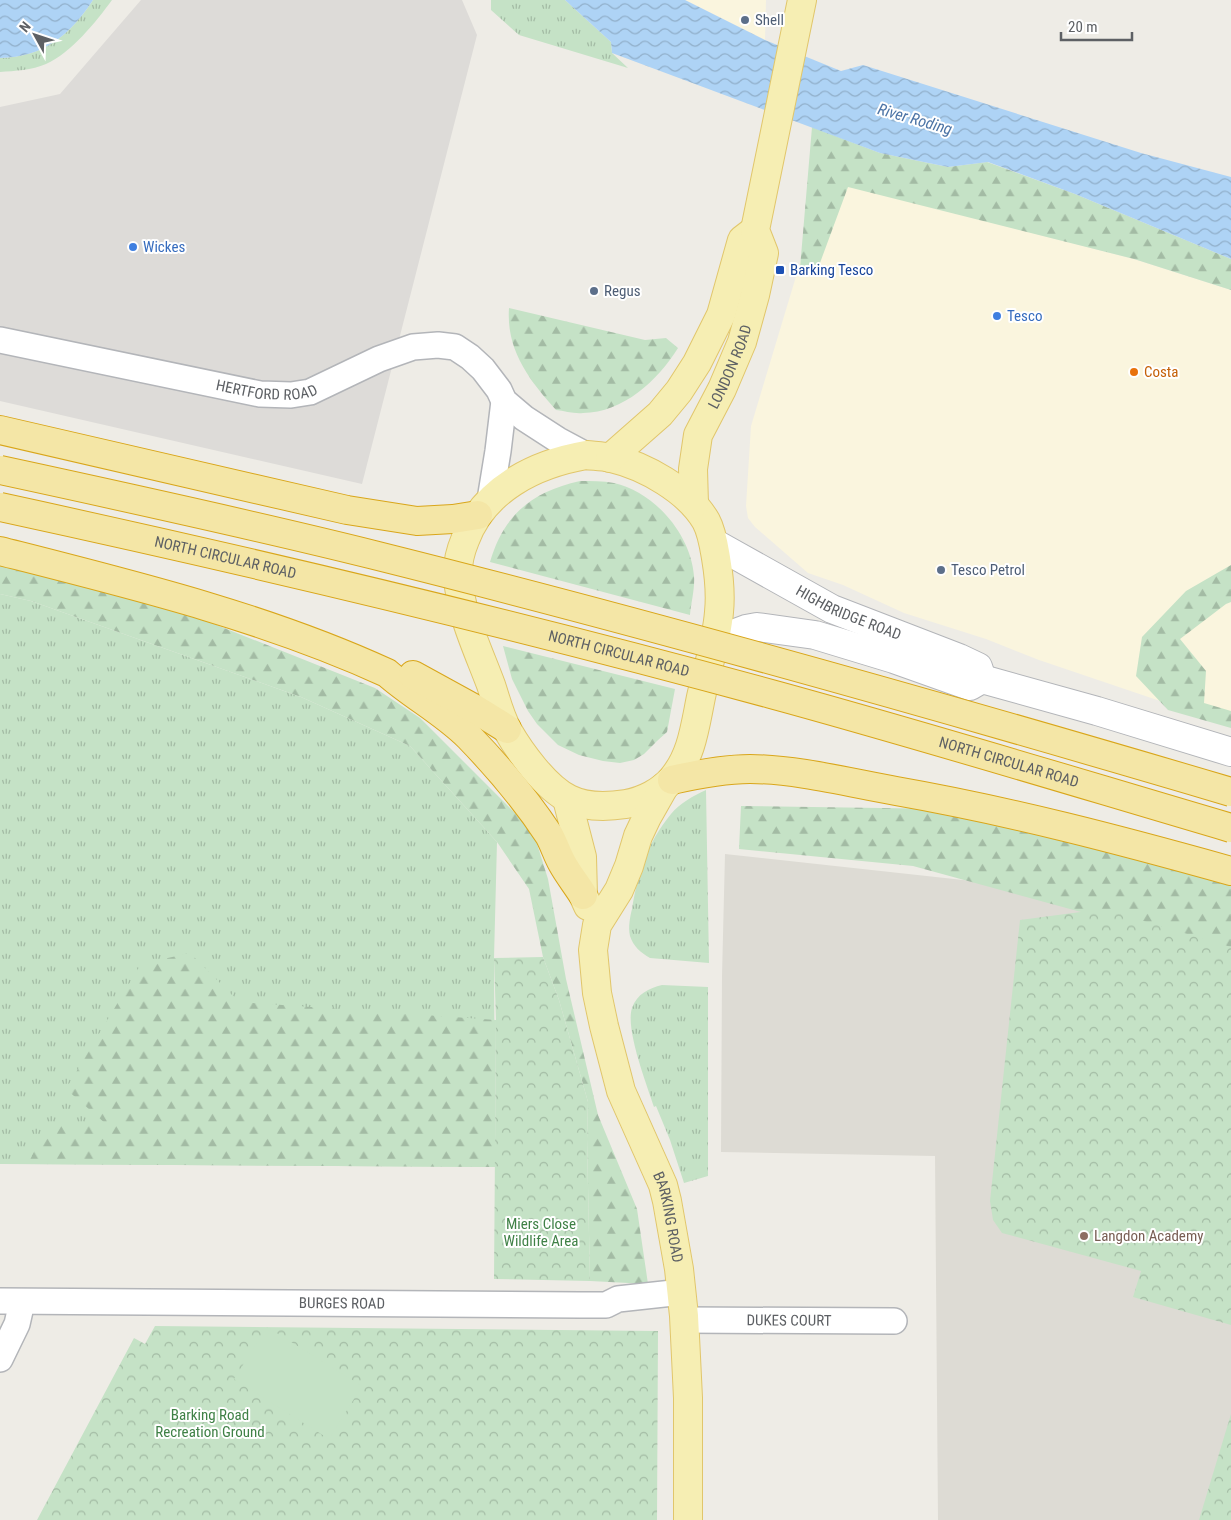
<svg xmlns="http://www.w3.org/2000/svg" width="1231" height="1520" font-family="'Roboto Condensed',sans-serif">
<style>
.commercial{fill:#faf5de}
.industrial{fill:#dddbd8}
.education{fill:#dddbd4}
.grass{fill:url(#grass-tufts)}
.forest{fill:url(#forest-firs)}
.park{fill:url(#park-crowns)}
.garden{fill:#c5e2c6}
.water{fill:url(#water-waves)}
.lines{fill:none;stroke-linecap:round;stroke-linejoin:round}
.minor-casing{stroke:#b3b5b9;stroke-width:28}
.tertiary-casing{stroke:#b3b5b9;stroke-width:30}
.primary-casing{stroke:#e1c66b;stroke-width:30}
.trunk-casing{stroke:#d9a61a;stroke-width:30}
.minor{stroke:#fff;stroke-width:25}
.tertiary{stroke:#fff;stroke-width:28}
.primary{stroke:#f6eeb3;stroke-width:28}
.trunk{stroke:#f4e6a6;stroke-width:28}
.trunk-bridge-casing{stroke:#d9a61a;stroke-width:30;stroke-linecap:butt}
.trunk-bridge{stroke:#f4e6a6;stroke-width:28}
.service-dot{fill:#5c6f8a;stroke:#fff;stroke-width:2}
.shop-dot{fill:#3f7fe0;stroke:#fff;stroke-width:2}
.transit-dot{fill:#1a4fb4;stroke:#fff;stroke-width:2}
.food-dot{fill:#e8710a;stroke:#fff;stroke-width:2}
.education-dot{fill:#8d6e63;stroke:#fff;stroke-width:2}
.labels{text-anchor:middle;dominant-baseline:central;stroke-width:4;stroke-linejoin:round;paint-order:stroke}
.service-label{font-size:15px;fill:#4e5e75;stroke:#fff;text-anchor:start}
.shop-label{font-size:15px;fill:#366cbe;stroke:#fff;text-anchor:start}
.transit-label{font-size:15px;fill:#164399;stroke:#fff;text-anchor:start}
.street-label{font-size:15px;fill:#5d6064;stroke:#fff}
.food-label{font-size:15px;fill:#c56008;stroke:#fff;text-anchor:start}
.park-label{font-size:15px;fill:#3f8146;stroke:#fff}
.education-label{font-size:15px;fill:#785e54;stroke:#fff;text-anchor:start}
.water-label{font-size:16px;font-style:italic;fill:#4c74a6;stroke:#fff}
</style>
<defs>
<pattern id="grass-tufts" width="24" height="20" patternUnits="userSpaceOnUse" patternTransform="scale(1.25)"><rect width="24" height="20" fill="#c5e2c6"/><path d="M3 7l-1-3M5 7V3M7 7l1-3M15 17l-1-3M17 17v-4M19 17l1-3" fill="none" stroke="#a3bba4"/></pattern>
<pattern id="forest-firs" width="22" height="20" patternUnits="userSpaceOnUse" patternTransform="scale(1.25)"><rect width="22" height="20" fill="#c5e2c6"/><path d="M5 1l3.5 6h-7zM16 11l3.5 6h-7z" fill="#a3bba4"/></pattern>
<pattern id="park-crowns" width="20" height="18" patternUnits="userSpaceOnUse" patternTransform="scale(1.25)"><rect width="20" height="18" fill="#c5e2c6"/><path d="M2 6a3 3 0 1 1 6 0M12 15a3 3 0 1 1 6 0" fill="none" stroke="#a3bba4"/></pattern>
<pattern id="water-waves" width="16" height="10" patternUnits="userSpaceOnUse" patternTransform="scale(1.25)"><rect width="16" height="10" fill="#aed3f5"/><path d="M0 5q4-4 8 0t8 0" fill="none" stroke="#91afca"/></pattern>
</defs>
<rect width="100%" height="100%" fill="#eeece6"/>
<g class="commercial">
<path d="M 685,0 L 766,0 L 765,40 Z"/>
<path d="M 825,180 L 1134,259 L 1231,290 L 1231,725 L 1039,660 L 986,639 L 904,613 L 843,585 L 808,573 L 755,527 L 748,518 L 746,506 L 751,426 Z"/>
</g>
<path class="industrial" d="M 141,0 L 462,0 L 477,35 L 362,484 L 0,401 L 0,107 L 60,94 Z"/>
<path class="education" d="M 725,854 L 1065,891 L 1231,938 L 1231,1520 L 938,1520 L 935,1156 L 721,1152 L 722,976 Z"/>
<g class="grass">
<path d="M 93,0 L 112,0 C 96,22 71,53 46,64 C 32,70 15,71 0,72 L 0,58 C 44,57 70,35 93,0 Z"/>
<path d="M 491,0 L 565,0 L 611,42 L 612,53 L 628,68 L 519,35 L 491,10 Z"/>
<path d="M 0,594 L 31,601 L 301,697 L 410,746 L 497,842 L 494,958 L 495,1167 L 0,1164 Z"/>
<path d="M 706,790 L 709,963 L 650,958 C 641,953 633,946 630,936 C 628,927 630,917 632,909 C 638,873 647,843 671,814 C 680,803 693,796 706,790 Z"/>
<path d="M 662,985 L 708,987 L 708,1176 L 684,1183 L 670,1140 L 656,1106 L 654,1107 C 647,1085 625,1029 632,1008 C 637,994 649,988 662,985 Z"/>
</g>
<g class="forest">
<path d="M 812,127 L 880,153 L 948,167 L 987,162 L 1075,194 L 1231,259 L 1231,290 L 1134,259 L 848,187 L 817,271 L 800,268 Z"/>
<path d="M 509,308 L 645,340 L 666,338 L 678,348 C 658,380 623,413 583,413 C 574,414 565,411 556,410 C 529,380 506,350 509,308 Z"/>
<path d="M 580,481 C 591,481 603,481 614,483 C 655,492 691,535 694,576 C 695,589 691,603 690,615 L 490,562 C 504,514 532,492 580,481 Z"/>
<path d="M 0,562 L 189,614 L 375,688 L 420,718 L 533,831 L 548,879 L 566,979 L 598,1115 L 637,1209 L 648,1284 L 590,1281 L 587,1139 L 588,1102 L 559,1000 L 543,957 L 529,889 L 497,842 L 410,746 L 301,697 L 31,601 L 0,594 Z"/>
<path d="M 1231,565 L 1231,602 L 1226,604 L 1180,639 L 1206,671 L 1204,703 L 1231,711 L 1231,728 L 1168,710 L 1136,676 L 1142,637 L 1186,591 Z"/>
<path d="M 503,646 L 675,689 L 667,732 L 657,741 L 644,754 L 634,760 L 620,763 L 603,761 L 579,755 L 558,745 L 537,724 L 528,711 L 512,679 Z"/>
<path d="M 741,806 L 948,809 L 1090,846 L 1231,886 L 1231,953 L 913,866 L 739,849 Z"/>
<path d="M 190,953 L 239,1002 L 496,1020 L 495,1167 L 28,1164 L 48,1123 L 106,1124 L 66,1089 L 141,964 Z"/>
</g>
<g class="park">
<path d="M 1103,909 L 1231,947 L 1231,1325 L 1133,1297 L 1141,1271 L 1002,1233 L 993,1220 L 990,1201 L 1020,920 Z"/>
<path d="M 543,957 L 559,1000 L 588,1102 L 587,1139 L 590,1281 L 494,1279 L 496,1020 L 494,958 Z"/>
<path d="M 155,1326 L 658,1331 L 657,1520 L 37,1520 L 134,1338 L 145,1344 Z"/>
<path d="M 1231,1414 L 1231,1520 L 1199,1520 Z"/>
</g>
<path class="garden" d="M 267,1327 L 362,1386 L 329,1439 L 234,1379 Z"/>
<g class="water">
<path d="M 0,0 L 93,0 C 70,35 44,57 0,58 Z"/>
<path d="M 565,0 L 685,0 L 765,40 L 841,71 L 863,65 L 1141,153 L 1231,177 L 1231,259 L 1075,194 L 988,162 L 948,167 L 880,153 L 612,53 L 611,42 Z"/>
</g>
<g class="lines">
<g class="minor-casing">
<g id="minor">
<path id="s1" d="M 0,340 L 260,394 L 291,395 L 310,392 L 379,359 L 413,347 L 438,345 L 455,347 L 470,357 L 483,369 L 499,390 L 504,401 L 524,418 L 558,440 L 586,455"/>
<path d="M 490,500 L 498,451 L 504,401"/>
<path id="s2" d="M 0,1301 L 580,1305 L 606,1305 L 618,1299 L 682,1292"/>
<path id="s3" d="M 684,1320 L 894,1321"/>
<path d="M 0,1359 L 17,1324 L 22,1302"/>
</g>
</g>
<g class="tertiary-casing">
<g id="tertiary">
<path id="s4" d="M 714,543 L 832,609 L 959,658 L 978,667 L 982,679"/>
<path d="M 714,641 L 746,629 L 757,627 L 815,635 L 894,659 L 970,686 L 982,679 L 1097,711 L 1231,752"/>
</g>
</g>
<g class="primary-casing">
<g id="primary">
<path d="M 586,455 C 594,456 603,456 611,458 C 645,466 688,490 706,521 C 712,532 714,546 716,558 C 719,576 721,593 719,612 C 717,640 707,669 701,697 C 695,726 692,756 672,779 C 661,792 643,801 626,804 C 607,807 587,808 569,799 C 546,788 520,752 508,731 C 500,717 496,700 491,685 C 478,650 461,616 458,578 C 457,566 460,552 465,540 C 484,489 535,464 586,455 Z"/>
<path d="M 610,458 L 660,414 L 679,391 L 697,363 L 721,315 L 742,240 L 755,230"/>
<path id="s5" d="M 694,504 L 693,469 L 698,435 L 722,389 L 742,342 L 755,295 L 764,253 L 755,230 L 802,0"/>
<path id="s6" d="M 664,787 L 647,817 L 638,836 L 629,866 L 619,890 L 597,925 L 593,950 L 597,993 L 604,1026 L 621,1091 L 663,1185 L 667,1201 L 679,1269 L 684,1316 L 688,1398 L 688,1520"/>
<path d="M 567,799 L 582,857 L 583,895 L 588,906"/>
</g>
</g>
<g class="trunk-casing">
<g id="trunk">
<path d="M 0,430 L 347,510 L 417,521 L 453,519 L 478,515"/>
<path d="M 0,551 C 130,584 265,617 387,673 C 413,696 444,712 469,737 C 498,767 526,800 549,835 C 554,844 557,854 562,863 C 568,874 576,884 583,895"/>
<path d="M 413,675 L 475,709 L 507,729"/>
<path d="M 672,780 C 698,774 724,769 750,769 C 796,769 851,783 896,791 C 1010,811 1120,840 1231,871"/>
</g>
</g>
<use href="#minor" class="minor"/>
<use href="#tertiary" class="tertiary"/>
<use href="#primary" class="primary"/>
<use href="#trunk" class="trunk"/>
<g class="trunk-bridge-casing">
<g id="trunk-bridge">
<path d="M 0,470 C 125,497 250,524 374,555 C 662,627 947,708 1231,792"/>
<path id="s7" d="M 0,507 C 258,563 515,624 771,694 C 925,736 1078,783 1231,828"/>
</g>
</g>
<use href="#trunk-bridge" class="trunk-bridge"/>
</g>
<g class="service-dot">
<circle cx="745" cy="20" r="5"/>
<circle cx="594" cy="291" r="5"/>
<circle cx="941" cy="570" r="5"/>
</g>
<g class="shop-dot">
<circle cx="133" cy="247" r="5"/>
<circle cx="997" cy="316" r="5"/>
</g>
<rect class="transit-dot" x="775" y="265" width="10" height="10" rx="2.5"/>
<circle class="food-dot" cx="1134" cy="372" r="5"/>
<circle class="education-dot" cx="1084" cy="1236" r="5"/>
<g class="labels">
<g class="service-label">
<text x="755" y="20">Shell</text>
<text x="604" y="291">Regus</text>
<text x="951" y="570">Tesco Petrol</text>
</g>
<g class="shop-label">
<text x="143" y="247">Wickes</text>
<text x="1007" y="316">Tesco</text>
</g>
<g class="transit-label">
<text x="790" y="270">Barking Tesco</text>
</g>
<g class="street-label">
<text stroke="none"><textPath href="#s5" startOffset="145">LONDON ROAD</textPath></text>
<text stroke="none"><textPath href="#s1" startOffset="272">HERTFORD ROAD</textPath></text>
<text stroke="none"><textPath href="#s7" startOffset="231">NORTH CIRCULAR ROAD</textPath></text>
<text stroke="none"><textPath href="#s4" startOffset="152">HIGHBRIDGE ROAD</textPath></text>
<text stroke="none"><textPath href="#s7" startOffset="636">NORTH CIRCULAR ROAD</textPath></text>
<text stroke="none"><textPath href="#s7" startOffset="1041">NORTH CIRCULAR ROAD</textPath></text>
<text stroke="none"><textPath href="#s6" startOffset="459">BARKING ROAD</textPath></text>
<text stroke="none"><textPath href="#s2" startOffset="342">BURGES ROAD</textPath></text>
<text stroke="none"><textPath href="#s3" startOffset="105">DUKES COURT</textPath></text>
</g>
<g class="food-label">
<text x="1144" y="372">Costa</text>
</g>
<g class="park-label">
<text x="541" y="1224">Miers Close<tspan x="541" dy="17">Wildlife Area</tspan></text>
<text x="210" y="1415">Barking Road<tspan x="210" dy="17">Recreation Ground</tspan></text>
</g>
<g class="education-label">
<text x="1094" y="1236">Langdon Academy</text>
</g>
<g class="water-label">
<text transform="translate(915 119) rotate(16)">River Roding</text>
</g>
</g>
<g transform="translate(35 35) rotate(310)" stroke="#ffffff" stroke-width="4" paint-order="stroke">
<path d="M0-4L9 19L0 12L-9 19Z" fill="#5d6064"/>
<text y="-8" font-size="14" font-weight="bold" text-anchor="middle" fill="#5d6064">N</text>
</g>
<path d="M1061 32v8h71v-8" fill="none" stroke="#5d6064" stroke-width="2.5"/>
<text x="1068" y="32" font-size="15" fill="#5d6064" stroke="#ffffff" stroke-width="4" paint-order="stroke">20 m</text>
</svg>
